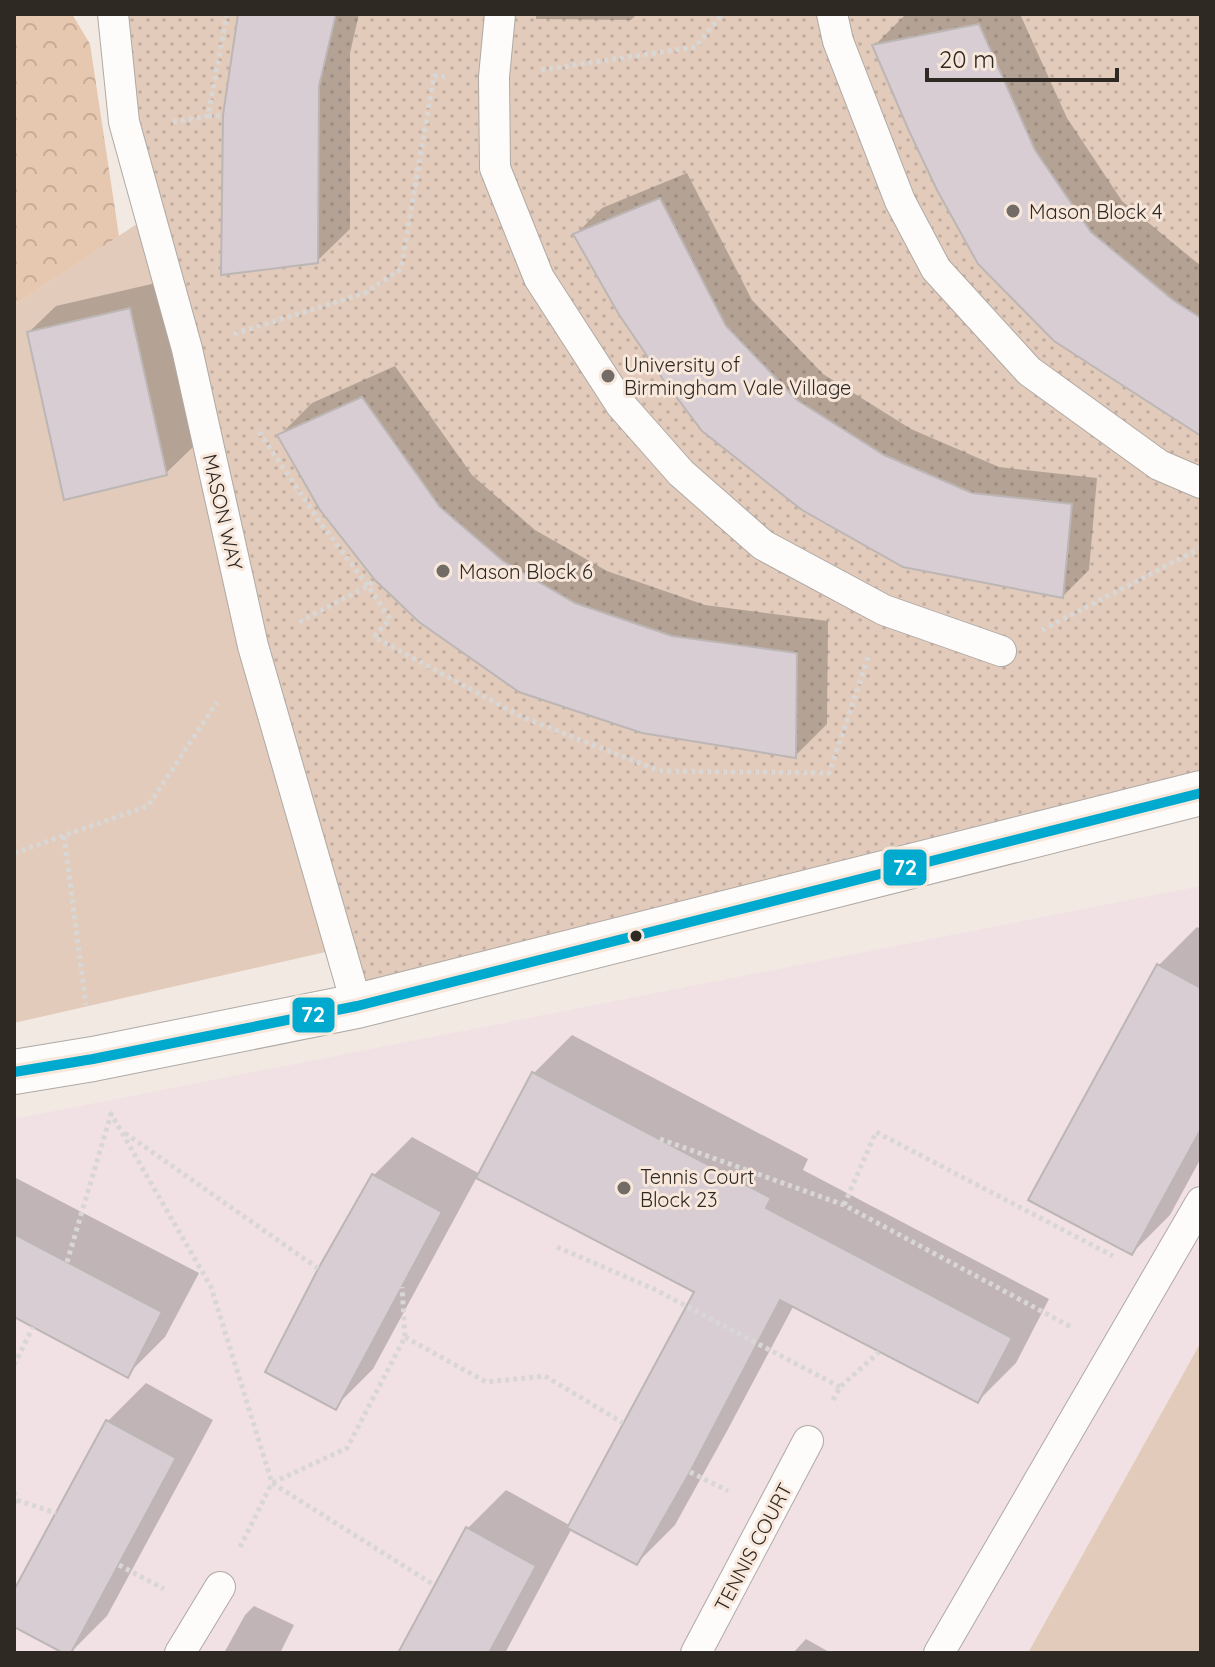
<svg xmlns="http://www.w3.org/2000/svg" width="1215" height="1667" font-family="Quicksand,sans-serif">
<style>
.education{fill:#f1e1e4}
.green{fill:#e2cbbb}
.forest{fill:url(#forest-crowns)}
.park{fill:url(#park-dots)}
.shadow{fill:#0003}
.building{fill:#d8cdd3;stroke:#bcb6b5;stroke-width:2}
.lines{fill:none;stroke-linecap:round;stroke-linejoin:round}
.service-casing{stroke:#afa9a4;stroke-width:32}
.tertiary-casing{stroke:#afa9a4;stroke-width:46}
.path{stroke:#d9d7d5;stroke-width:5;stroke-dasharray:4 4;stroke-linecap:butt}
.service{stroke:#fdfcfb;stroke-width:30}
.tertiary{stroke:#fdfcfb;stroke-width:44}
.bus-1-casing{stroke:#f8e8dc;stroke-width:16}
.bus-1{stroke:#00a9ce;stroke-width:10}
.poi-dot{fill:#736c66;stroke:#f8e8dc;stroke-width:3}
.bus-dot{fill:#2f2924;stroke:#f8e8dc;stroke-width:3}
.labels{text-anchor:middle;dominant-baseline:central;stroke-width:6;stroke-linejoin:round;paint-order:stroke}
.poi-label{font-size:20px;fill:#2f2924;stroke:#f8e8dc;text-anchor:start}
.street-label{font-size:20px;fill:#2f2924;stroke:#f8e8dc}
.line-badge{stroke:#f8e8dc;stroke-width:3}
.badge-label{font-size:22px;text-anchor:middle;font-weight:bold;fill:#fff}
</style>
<defs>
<pattern id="forest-crowns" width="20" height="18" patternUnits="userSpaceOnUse" patternTransform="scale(2)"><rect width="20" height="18" fill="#e6c7b0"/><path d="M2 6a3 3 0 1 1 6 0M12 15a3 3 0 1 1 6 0" fill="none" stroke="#c6ab97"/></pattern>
<pattern id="park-dots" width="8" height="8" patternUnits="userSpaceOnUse" patternTransform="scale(2)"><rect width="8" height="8" fill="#e2cbbb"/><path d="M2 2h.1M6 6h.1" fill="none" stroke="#c2aea1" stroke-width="1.8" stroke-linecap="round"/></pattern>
</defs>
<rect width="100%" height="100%" fill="#f2e9e2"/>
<path class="education" d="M 1201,886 L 1201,1342 L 1028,1653 L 14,1653 L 14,1119 Z"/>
<g class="green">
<path d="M 149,216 L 330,951 L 14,1023 L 14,305 Z"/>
<path d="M 1201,1342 L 1201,1653 L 1028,1653 Z"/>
</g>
<path class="forest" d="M 14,14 L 72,14 L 90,44 L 119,236 L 14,305 Z"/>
<path class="park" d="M 113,14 L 1201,14 L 1201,793 L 357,1006 Z"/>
<g class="shadow">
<path d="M 240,14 L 359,14 L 350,53 L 350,229 L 317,261 Z"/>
<path d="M 536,14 L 637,14 L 631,20 L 536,19 Z"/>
<path d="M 906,14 L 1020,14 L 1067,118 L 1122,201 L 1201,266 L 1201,426 L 875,45 Z"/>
<path d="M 687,173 L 752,300 L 823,374 L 911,429 L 999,467 L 1097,478 L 1089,570 L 1063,596 L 903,566 L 575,235 L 602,208 Z"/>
<path d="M 156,283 L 193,447 L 166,473 L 29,332 L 56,306 Z"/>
<path d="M 395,366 L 472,475 L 535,530 L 607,571 L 705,605 L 828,621 L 827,724 L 795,756 L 280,435 L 312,403 Z"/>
<path d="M 1197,927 L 1201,929 L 1201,1158 L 1170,1215 L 1132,1253 L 1159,965 Z"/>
<path d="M 572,1035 L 808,1159 L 803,1170 L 1049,1299 L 1016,1363 L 978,1401 L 794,1305 L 727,1431 L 675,1525 L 637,1563 L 572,1528 L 505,1653 L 400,1653 L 468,1528 L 506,1490 L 571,1526 L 697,1292 L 477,1177 L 373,1369 L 335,1407 L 374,1175 L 412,1137 L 480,1174 L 534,1073 Z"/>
<path d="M 14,1177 L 199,1273 L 165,1337 L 127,1375 L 14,1316 Z"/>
<path d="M 146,1383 L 213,1420 L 107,1616 L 70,1653 L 67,1653 L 14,1624 L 14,1594 L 108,1421 Z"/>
<path d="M 254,1606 L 294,1625 L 280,1653 L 224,1653 L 245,1615 Z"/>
<path d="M 806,1639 L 831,1653 L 793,1653 Z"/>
</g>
<g class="building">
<path d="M 238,14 L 336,14 L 319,86 L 318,263 L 221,275 L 223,115 Z"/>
<path d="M 979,24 L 1035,150 L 1091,232 L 1173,300 L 1201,318 L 1201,436 L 1054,341 L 978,264 L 937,190 L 909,131 L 872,45 Z"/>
<path d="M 660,198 L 726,326 L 797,400 L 884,455 L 972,493 L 1072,504 L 1063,598 L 903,567 L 802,510 L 702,431 L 662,378 L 618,313 L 573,234 Z"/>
<path d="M 130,308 L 167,475 L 64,500 L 27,332 Z"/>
<path d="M 362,397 L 440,507 L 503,561 L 575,603 L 672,636 L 797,653 L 796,758 L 642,733 L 519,692 L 419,622 L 375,580 L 320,510 L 277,435 Z"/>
<path d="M 1157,964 L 1201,988 L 1201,1129 L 1132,1255 L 1028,1200 Z"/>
<path d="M 532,1072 L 771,1198 L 766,1208 L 1012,1338 L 978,1403 L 780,1300 L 690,1472 L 637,1565 L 567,1528 L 694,1292 L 476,1178 Z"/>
<path d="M 372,1174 L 442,1212 L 336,1410 L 265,1372 L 318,1269 Z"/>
<path d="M 14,1234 L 162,1312 L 128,1378 L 14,1317 Z"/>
<path d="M 106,1420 L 176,1458 L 71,1653 L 63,1653 L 14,1627 L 14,1590 Z"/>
<path d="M 466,1527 L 536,1566 L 489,1653 L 398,1653 Z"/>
</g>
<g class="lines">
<g class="service-casing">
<g id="service">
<path d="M 113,14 L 124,122 L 187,349 L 253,646 L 357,1006"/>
<path d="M 500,14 L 494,77 L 495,168 L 539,278 L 621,405 L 681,473 L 763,545 L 884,610 L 1001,651"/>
<path d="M 832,14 L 838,41 L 900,201 L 936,269 L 1029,371 L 1159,465 L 1201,483"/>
<path d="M 180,1653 L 220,1587"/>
<path d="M 696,1653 L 808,1441"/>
<path d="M 939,1653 L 1201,1202"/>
</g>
</g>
<g class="tertiary-casing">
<path id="tertiary" d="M 14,1072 L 93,1059 L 357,1006 L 1201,793"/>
</g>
<g class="path">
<path d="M 541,70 L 696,47 L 722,14"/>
<path d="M 208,116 L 223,115"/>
<path d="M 173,122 L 208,116 L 227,14"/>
<path d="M 234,334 L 365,293 L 401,269 L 434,76 L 448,77"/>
<path d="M 259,432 L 322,525 L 368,586 L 390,619 L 374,637 L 522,717 L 660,771 L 829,773 L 869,655"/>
<path d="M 299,622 L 368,586 L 375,580"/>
<path d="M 1042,630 L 1201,548"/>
<path d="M 64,836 L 86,1005"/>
<path d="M 14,853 L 148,806 L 217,702"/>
<path d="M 110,1112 L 211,1287 L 272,1483 L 347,1448 L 405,1337 L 402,1287"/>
<path d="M 125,1133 L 319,1269"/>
<path d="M 660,1139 L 844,1205 L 1071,1327"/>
<path d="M 844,1205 L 876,1132 L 1113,1256"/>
<path d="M 557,1247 L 654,1289 L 840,1387"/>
<path d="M 67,1262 L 111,1114"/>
<path d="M 405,1337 L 486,1382 L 545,1376 L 623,1423"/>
<path d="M 14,1365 L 33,1327"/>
<path d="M 833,1400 L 840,1387 L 879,1352"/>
<path d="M 690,1472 L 728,1491"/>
<path d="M 14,1492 L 17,1500 L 14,1504"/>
<path d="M 17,1500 L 56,1513"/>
<path d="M 240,1547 L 272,1483 L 434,1585"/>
<path d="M 119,1565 L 164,1589"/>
</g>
<use href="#service" class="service"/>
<use href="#tertiary" class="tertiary"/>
<g class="bus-1-casing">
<path id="bus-1" d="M 14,1072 L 93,1059 L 357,1006 L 1201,793"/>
</g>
<use href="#bus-1" class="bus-1"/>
</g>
<g class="poi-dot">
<circle cx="1013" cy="211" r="8"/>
<circle cx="608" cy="376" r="8"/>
<circle cx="443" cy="571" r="8"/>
<circle cx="624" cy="1188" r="8"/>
</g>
<circle class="bus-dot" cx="636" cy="936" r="7"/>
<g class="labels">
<g class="poi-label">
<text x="1029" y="211">Mason Block 4</text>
<text x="624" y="364">University of<tspan x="624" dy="23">Birmingham Vale Village</tspan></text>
<text x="459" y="571">Mason Block 6</text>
<text x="640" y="1176">Tennis Court<tspan x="640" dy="23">Block 23</tspan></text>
</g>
<g class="street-label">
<text transform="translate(223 512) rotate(77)">MASON WAY</text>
<text transform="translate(753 1547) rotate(-62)">TENNIS COURT</text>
</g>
</g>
<g class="line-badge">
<rect x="882" y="848" width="46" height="39" rx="8" fill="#00a9ce"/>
<rect x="291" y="996" width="45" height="38" rx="8" fill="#00a9ce"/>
</g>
<g class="badge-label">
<text x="905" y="875">72</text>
<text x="313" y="1022">72</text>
</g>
<rect width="1215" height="1667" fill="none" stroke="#2f2924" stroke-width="32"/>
<path d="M927 68v12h190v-12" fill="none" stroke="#2f2924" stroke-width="4"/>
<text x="939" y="68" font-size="24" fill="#2f2924" stroke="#f8e8dc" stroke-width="6" paint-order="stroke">20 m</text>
</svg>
